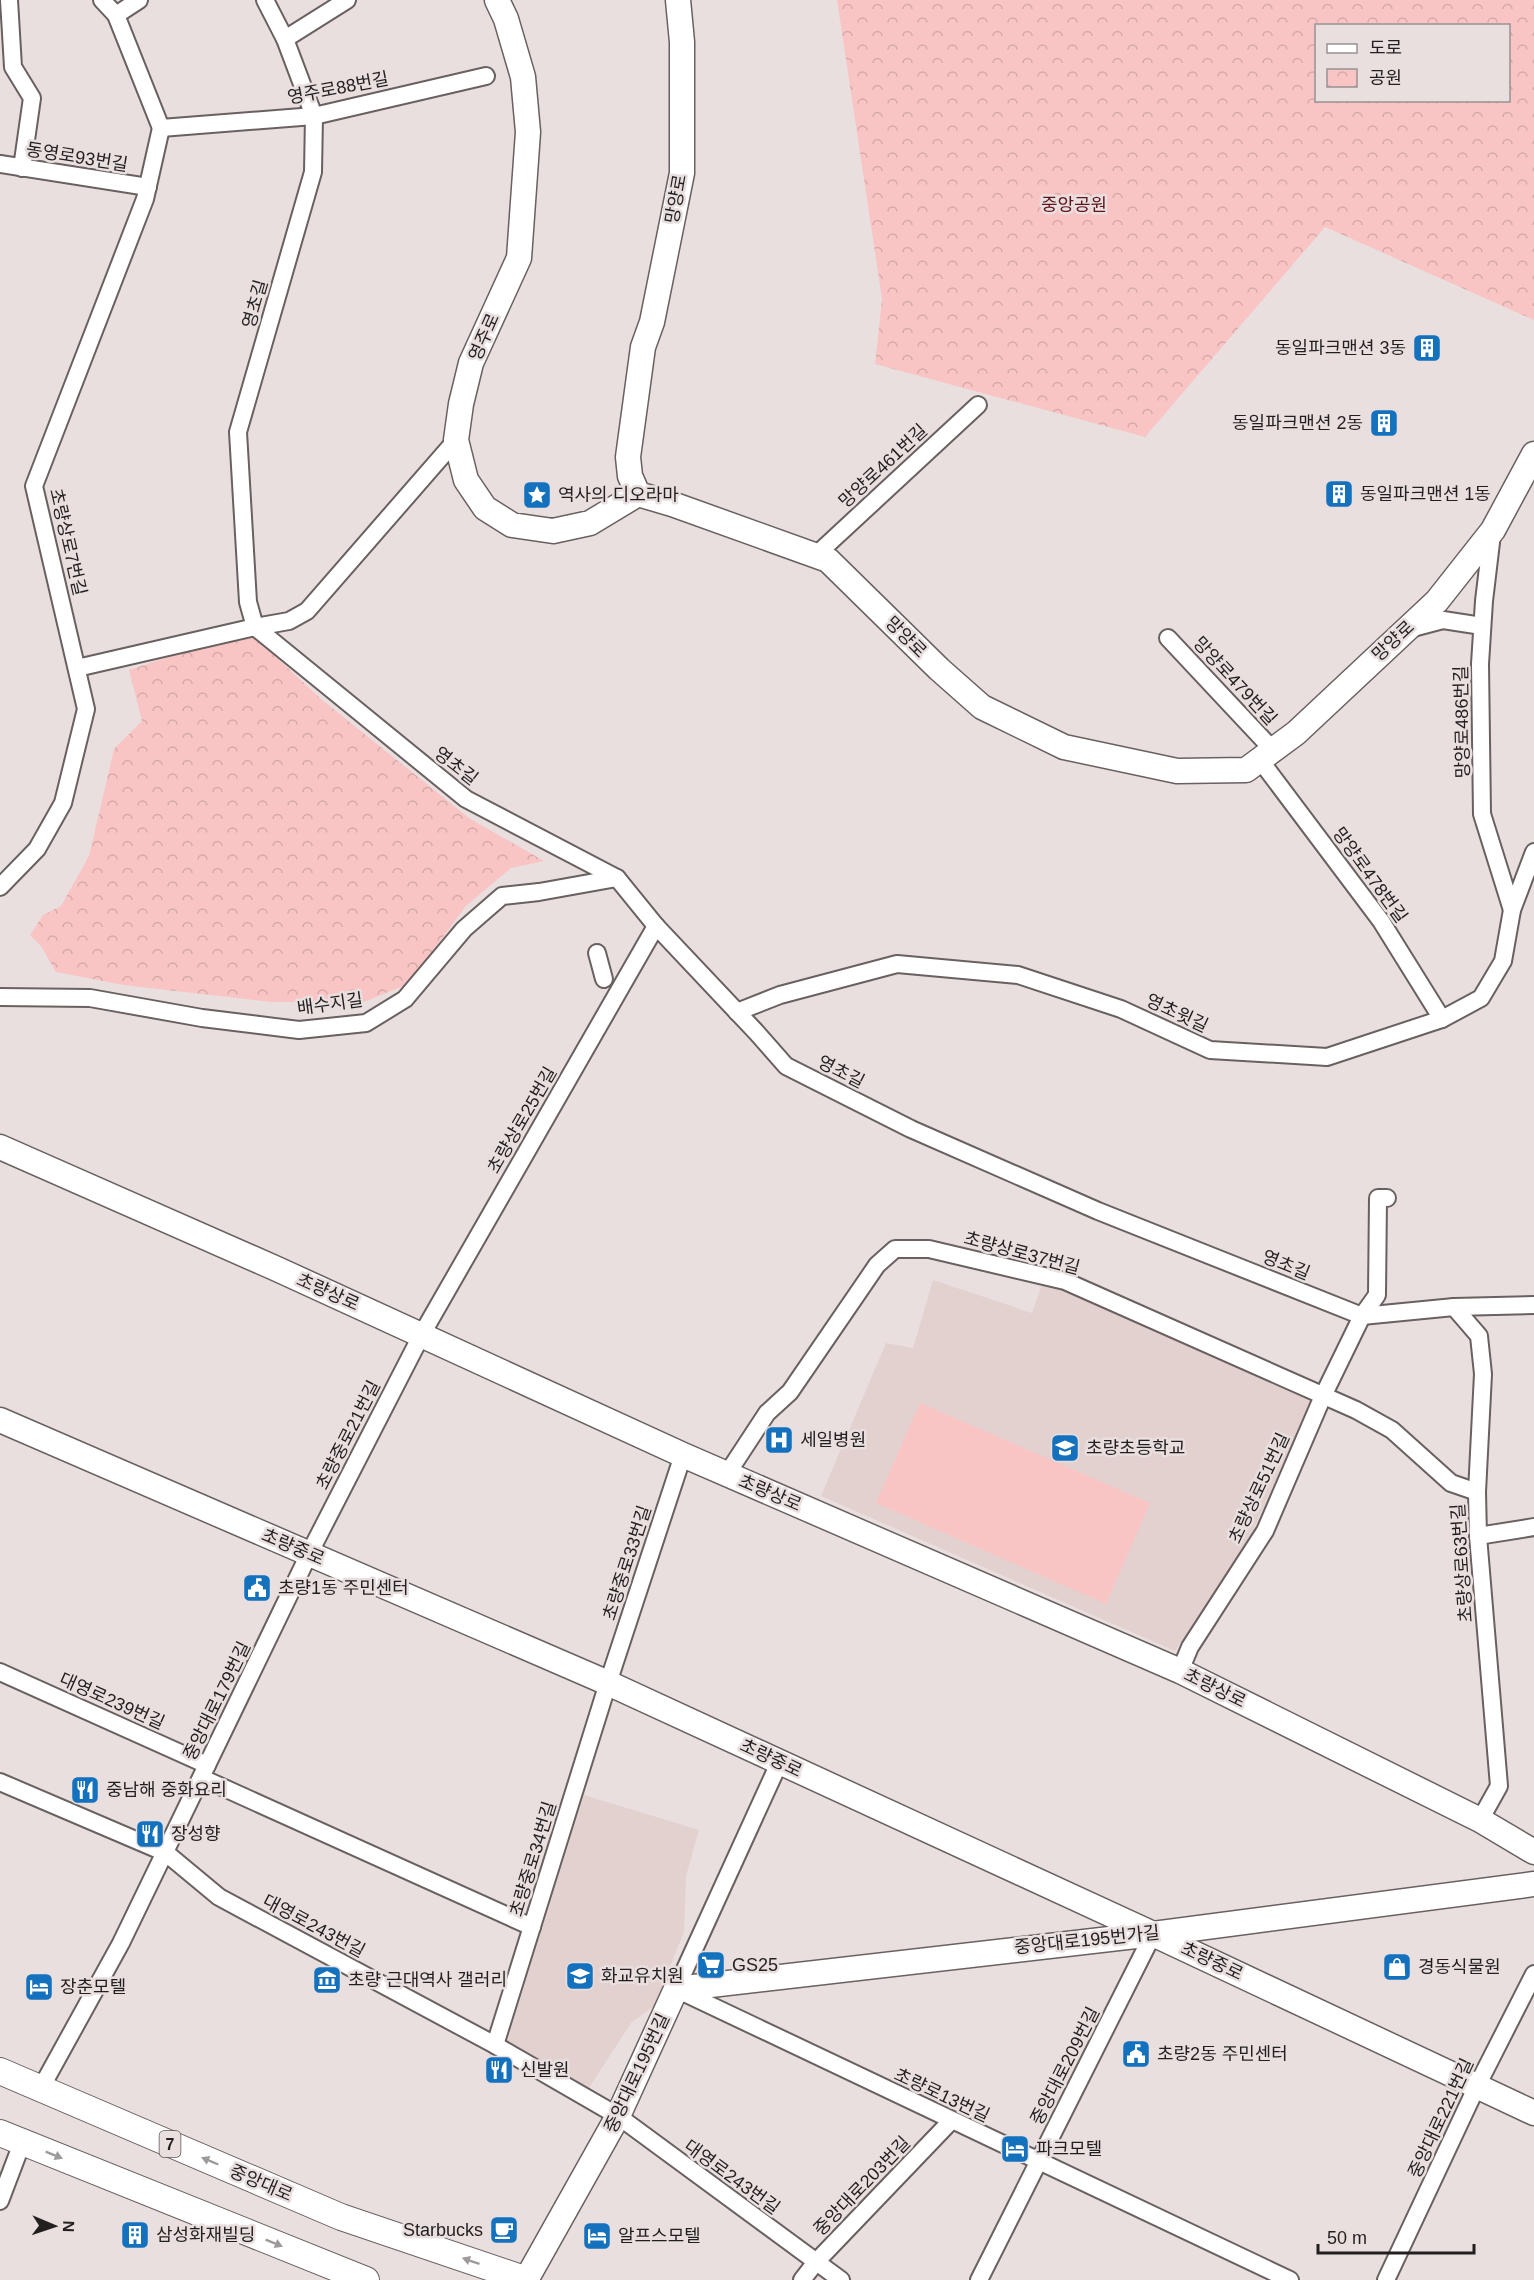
<svg xmlns="http://www.w3.org/2000/svg" width="1534" height="2280" font-family="Helvetica,'Noto Sans KR',sans-serif">
<style>
.built{fill:#e3d1d0}
.park{fill:url(#park-crowns);fill-rule:evenodd}
.garden{fill:#f9c5c4}
.lines{fill:none;stroke-linecap:round;stroke-linejoin:round}
.street-casing{stroke:#696060;stroke-width:20}
.secondary-casing{stroke:#696060;stroke-width:27}
.primary-casing{stroke:#696060;stroke-width:28}
.street{stroke:#fff;stroke-width:16}
.secondary{stroke:#fff;stroke-width:24}
.primary{stroke:#fff;stroke-width:26}
.oneway{fill:#9c9a9a}
.labels{text-anchor:middle;dominant-baseline:central;stroke-width:5;stroke-linejoin:round;paint-order:stroke}
.shield{fill:#e9dfdf;stroke:#5e5958;stroke-width:1.5}
.shield-label{font-size:16px;font-weight:bold;fill:#221f1e}
.street-label{font-size:18px;fill:#221f1e;stroke:#e9dfdf}
.park-label{font-size:18px;fill:#62141d;stroke:#e9dfdf}
.poi-label{font-size:18px;fill:#221f1e;stroke:#e9dfdf;text-anchor:start}
</style>
<defs>
<pattern id="park-crowns" width="20" height="18" patternUnits="userSpaceOnUse" patternTransform="scale(1.5)"><rect width="20" height="18" fill="#f9c5c4"/><path d="M2 6a3 3 0 1 1 6 0M12 15a3 3 0 1 1 6 0" fill="none" stroke="#d5a9a8"/></pattern>
</defs>
<rect width="100%" height="100%" fill="#e9dfdf"/>
<g class="built">
<path d="M 933,1280 L 1032,1313 L 1043,1281 L 1064,1284 L 1311,1400 L 1248,1542 L 1211,1601 L 1175,1651 L 821,1496 L 886,1343 L 913,1348 Z"/>
<path d="M 584,1795 L 699,1830 L 686,1876 L 684,1932 L 654,2006 L 631,2023 L 589,2088 L 507,2041 Z"/>
</g>
<g class="park">
<path d="M 837,0 L 1534,0 L 1534,320 L 1325,227 L 1145,437 L 875,364 L 882,299 ZM 1316,26 L 1508,26 L 1508,100 L 1316,100 Z"/>
<path d="M 248,631 L 321,699 L 469,818 L 544,861 L 511,868 L 466,906 L 408,984 L 364,1002 L 271,1002 L 123,985 L 56,972 L 41,946 L 30,935 L 43,915 L 61,906 L 89,856 L 114,749 L 142,721 L 129,670 Z"/>
</g>
<path class="garden" d="M 920,1403 L 1150,1503 L 1106,1604 L 876,1503 Z"/>
<g class="lines">
<g class="street-casing">
<g id="street">
<path d="M 9,0 L 13,67 L 32,98 L 22,168"/>
<path d="M 102,0 L 116,15 L 161,128"/>
<path d="M 265,0 L 285,39 L 314,116 L 313,172 L 238,432 L 248,602 L 255,627 L 466,799 L 617,878 L 656,926 L 757,1033 L 786,1066 L 911,1129 L 1098,1211 L 1362,1316 L 1454,1307 L 1534,1305"/>
<path d="M 116,15 L 139,0"/>
<path d="M 285,39 L 347,0"/>
<path d="M 161,128 L 314,116 L 486,76"/>
<path d="M 0,164 L 148,187"/>
<path d="M 1492,534 L 1484,601 L 1480,664 L 1482,814 L 1512,910"/>
<path d="M 815,556 L 978,405"/>
<path d="M 1409,629 L 1443,620 L 1482,626"/>
<path d="M 1168,638 L 1273,750"/>
<path d="M 77,668 L 255,627 L 289,621 L 307,611 L 456,440"/>
<path d="M 1260,760 L 1381,921 L 1442,1019"/>
<path d="M 0,887 L 37,849 L 63,803 L 86,709 L 34,486 L 145,199 L 161,128"/>
<path d="M 597,953 L 604,979"/>
<path d="M 0,997 L 90,998 L 202,1018 L 299,1030 L 366,1023 L 405,999 L 464,929 L 502,896 L 539,892 L 617,878"/>
<path d="M 737,1012 L 780,995 L 897,964 L 1018,975 L 1121,1009 L 1210,1050 L 1327,1057 L 1442,1019 L 1481,998 L 1503,961 L 1512,910 L 1534,852"/>
<path d="M 1454,1307 L 1479,1336 L 1483,1374 L 1477,1492 L 1478,1536 L 1499,1786 L 1480,1820"/>
<path d="M 727,1474 L 767,1413 L 790,1392 L 877,1265 L 895,1249 L 929,1249 L 1065,1281 L 1356,1410 L 1392,1430 L 1451,1483 L 1477,1492"/>
<path d="M 1478,1536 L 1534,1527"/>
<path d="M 1180,1671 L 1190,1647 L 1265,1531 L 1323,1396 L 1362,1316 L 1377,1295 L 1378,1198 L 1387,1198"/>
<path d="M 0,1672 L 207,1765"/>
<path d="M 780,1761 L 676,1989 L 1290,2280"/>
<path d="M 202,1778 L 532,1927"/>
<path d="M 0,1782 L 166,1853 L 219,1897 L 495,2045 L 618,2116 L 841,2280"/>
<path d="M 495,2045 L 608,1683 L 683,1455"/>
<path d="M 41,2088 L 121,1943 L 309,1554 L 422,1334 L 656,926"/>
<path d="M 0,2201 L 22,2143"/>
<path d="M 802,2280 L 816,2262 L 951,2121"/>
<path d="M 979,2280 L 1153,1934"/>
<path d="M 1386,2280 L 1477,2086 L 1534,1974"/>
</g>
</g>
<g class="secondary-casing">
<g id="secondary">
<path d="M 497,0 L 506,19 L 523,77 L 528,132 L 519,258 L 471,363 L 461,404 L 456,440 L 466,480 L 485,508 L 512,525 L 553,531 L 590,523 L 638,494"/>
<path d="M 678,0 L 682,42 L 682,173 L 652,322 L 643,347 L 628,457 L 630,476 L 638,494 L 672,504 L 828,560 L 939,669 L 982,707 L 1064,747 L 1177,771 L 1246,770 L 1296,733 L 1437,601 L 1493,530 L 1534,454"/>
<path d="M 0,1147 L 277,1269 L 683,1455 L 1180,1671 L 1480,1820 L 1534,1852"/>
<path d="M 0,1420 L 608,1683 L 1153,1934 L 1534,2113"/>
<path d="M 526,2280 L 618,2116 L 676,1989 L 1153,1934 L 1534,1884"/>
</g>
</g>
<g class="primary-casing">
<g id="primary">
<path d="M 0,2071 L 341,2217 L 527,2280"/>
<path d="M 0,2133 L 366,2280"/>
</g>
</g>
<use href="#street" class="street"/>
<use href="#secondary" class="secondary"/>
<use href="#primary" class="primary"/>
</g>
<defs><path id="oneway-solid" d="M-6-.8H1V-3.2L6.5 0L1 3.2V.8H-6Z" transform="scale(1.5)"/></defs>
<g class="oneway">
<use href="#oneway-solid" transform="translate(54 2155) rotate(22)"/>
<use href="#oneway-solid" transform="translate(210 2161) rotate(-157)"/>
<use href="#oneway-solid" transform="translate(274 2243) rotate(22)"/>
<use href="#oneway-solid" transform="translate(471 2261) rotate(-161)"/>
</g>
<defs>
<g id="building-square" transform="scale(1.5)"><rect x="-9" y="-9" width="18" height="18" rx="4" fill="#1371bd" stroke="#e9dfdf"/><path d="M-4-6H4V6H1V3H-1V6H-4ZM-2.5-4.3h1.7v1.8h-1.7ZM.8-4.3h1.7v1.8H.8ZM-2.5-1h1.7V.8h-1.7ZM.8-1h1.7V.8H.8Z" fill="#fff"/></g>
<g id="sight-square" transform="scale(1.5)"><rect x="-9" y="-9" width="18" height="18" rx="4" fill="#1371bd" stroke="#e9dfdf"/><path d="M0-6L1.8-2.2L6-1.7L2.9 1.2L3.7 5.4L0 3.3L-3.7 5.4L-2.9 1.2L-6-1.7L-1.8-2.2Z" fill="#fff"/></g>
<g id="hospital-square" transform="scale(1.5)"><rect x="-9" y="-9" width="18" height="18" rx="4" fill="#1371bd" stroke="#e9dfdf"/><path d="M-5-5h3v3.5h4V-5h3V5h-3V1.5h-4V5h-3Z" fill="#fff"/></g>
<g id="school-square" transform="scale(1.5)"><rect x="-9" y="-9" width="18" height="18" rx="4" fill="#1371bd" stroke="#e9dfdf"/><path d="M0-5L7-2L0 1L-7-2ZM-4 1L0 2.5L4 1V4Q0 6-4 4Z" fill="#fff"/></g>
<g id="civic-square" transform="scale(1.5)"><rect x="-9" y="-9" width="18" height="18" rx="4" fill="#1371bd" stroke="#e9dfdf"/><path d="M-.6-6.5H3V-4.5H.6V-3L4-1V1h2V6H-6V1h2V-1L-.6-3ZM-1.2 2.5V6h2.4V2.5Z" fill="#fff"/></g>
<g id="restaurant-square" transform="scale(1.5)"><rect x="-9" y="-9" width="18" height="18" rx="4" fill="#1371bd" stroke="#e9dfdf"/><path d="M-5-6h1v4h1v-4h1v4h1v-4h1v5L-1.5 .5V6h-2V.5L-5-1ZM5-6V6H3V1.5H1.5Q1.5-4 5-6Z" fill="#fff"/></g>
<g id="supermarket-square" transform="scale(1.5)"><rect x="-9" y="-9" width="18" height="18" rx="4" fill="#1371bd" stroke="#e9dfdf"/><path d="M-6-5.5h2.5l.6 2H6L4.5 2H-2.5L-4.4-4H-6ZM-1.5 3.2a1.3 1.3 0 1 0 .1 0ZM3 3.2a1.3 1.3 0 1 0 .1 0Z" fill="#fff"/></g>
<g id="shop-square" transform="scale(1.5)"><rect x="-9" y="-9" width="18" height="18" rx="4" fill="#1371bd" stroke="#e9dfdf"/><path d="M-5-2.5h2.3a2.7 3.5 0 0 1 5.4 0H5L5.5 6h-11ZM-1.5-2.5h3a1.5 2.3 0 0 0-3 0Z" fill="#fff"/></g>
<g id="museum-square" transform="scale(1.5)"><rect x="-9" y="-9" width="18" height="18" rx="4" fill="#1371bd" stroke="#e9dfdf"/><path d="M0-6L6-3V-2H-6V-3ZM-5-1h2V3h-2ZM-1-1h2V3h-2ZM3-1h2V3H3ZM-6 4H6V6H-6Z" fill="#fff"/></g>
<g id="hotel-square" transform="scale(1.5)"><rect x="-9" y="-9" width="18" height="18" rx="4" fill="#1371bd" stroke="#e9dfdf"/><path d="M-6-4.5h1.5V1H6V5H4.5V3h-9V5H-6ZM-4 0a1.8 1.8 0 1 1 3.6 0ZM.5 0V-2.5h3Q6-2.5 6 0Z" fill="#fff"/></g>
<g id="cafe-square" transform="scale(1.5)"><rect x="-9" y="-9" width="18" height="18" rx="4" fill="#1371bd" stroke="#e9dfdf"/><path d="M-5.5-4.5H6V0H3Q3 3.5 0 3.5H-2.5Q-5.5 3.5-5.5 0ZM3-3.2v2h1.7v-2ZM-6 4.5H4V6H-6Z" fill="#fff"/></g>
</defs>
<g fill-rule="evenodd">
<use href="#building-square" x="1427" y="348"/>
<use href="#building-square" x="1384" y="423"/>
<use href="#building-square" x="1339" y="494"/>
<use href="#sight-square" x="537" y="495"/>
<use href="#hospital-square" x="779" y="1440"/>
<use href="#school-square" x="1065" y="1448"/>
<use href="#civic-square" x="257" y="1588"/>
<use href="#restaurant-square" x="85" y="1790"/>
<use href="#restaurant-square" x="150" y="1834"/>
<use href="#supermarket-square" x="711" y="1965"/>
<use href="#shop-square" x="1397" y="1967"/>
<use href="#school-square" x="580" y="1976"/>
<use href="#museum-square" x="327" y="1980"/>
<use href="#hotel-square" x="39" y="1987"/>
<use href="#civic-square" x="1136" y="2054"/>
<use href="#restaurant-square" x="499" y="2070"/>
<use href="#hotel-square" x="1015" y="2149"/>
<use href="#cafe-square" x="504" y="2230"/>
<use href="#building-square" x="135" y="2235"/>
<use href="#hotel-square" x="597" y="2236"/>
</g>
<g class="labels">
<rect class="shield" x="159.5" y="2131" width="21" height="26" rx="4.5"/>
<g class="shield-label">
<text x="170" y="2144">7</text>
</g>
<g class="street-label">
<text transform="translate(338 88) rotate(-11)">영주로88번길</text>
<text transform="translate(77 157) rotate(9)">동영로93번길</text>
<text transform="translate(676 199) rotate(-80)">망양로</text>
<text transform="translate(255 304) rotate(-74)">영초길</text>
<text transform="translate(484 337) rotate(-66)">영주로</text>
<text transform="translate(883 466) rotate(-43)">망양로461번길</text>
<text transform="translate(68 542) rotate(77)">초량상로7번길</text>
<text transform="translate(906 637) rotate(45)">망양로</text>
<text transform="translate(1393 641) rotate(-43)">망양로</text>
<text transform="translate(1235 681) rotate(47)">망양로479번길</text>
<text transform="translate(1462 722) rotate(-91)">망양로486번길</text>
<text transform="translate(456 766) rotate(38)">영초길</text>
<text transform="translate(1370 875) rotate(54)">망양로478번길</text>
<text transform="translate(330 1004) rotate(-8)">배수지길</text>
<text transform="translate(1177 1013) rotate(25)">영초윗길</text>
<text transform="translate(841 1072) rotate(27)">영초길</text>
<text transform="translate(522 1120) rotate(-60)">초량상로25번길</text>
<text transform="translate(1022 1253) rotate(15)">초량상로37번길</text>
<text transform="translate(1286 1265) rotate(22)">영초길</text>
<text transform="translate(328 1292) rotate(24)">초량상로</text>
<text transform="translate(348 1435) rotate(-63)">초량중로21번길</text>
<text transform="translate(1259 1488) rotate(-65)">초량상로51번길</text>
<text transform="translate(770 1493) rotate(23)">초량상로</text>
<text transform="translate(293 1547) rotate(23)">초량중로</text>
<text transform="translate(627 1563) rotate(-72)">초량중로33번길</text>
<text transform="translate(1462 1563) rotate(-94)">초량상로63번길</text>
<text transform="translate(1215 1688) rotate(26)">초량상로</text>
<text transform="translate(112 1701) rotate(24)">대영로239번길</text>
<text transform="translate(217 1701) rotate(-64)">중앙대로179번길</text>
<text transform="translate(771 1758) rotate(25)">초량중로</text>
<text transform="translate(533 1859) rotate(-73)">초량중로34번길</text>
<text transform="translate(314 1926) rotate(28)">대영로243번길</text>
<text transform="translate(1087 1940) rotate(-6)">중앙대로195번가길</text>
<text transform="translate(1212 1961) rotate(25)">초량중로</text>
<text transform="translate(1065 2066) rotate(-63)">중앙대로209번길</text>
<text transform="translate(637 2073) rotate(-65)">중앙대로195번길</text>
<text transform="translate(942 2095) rotate(25)">초량로13번길</text>
<text transform="translate(1441 2118) rotate(-65)">중앙대로221번길</text>
<text transform="translate(732 2177) rotate(36)">대영로243번길</text>
<text transform="translate(261 2183) rotate(23)">중앙대로</text>
<text transform="translate(862 2186) rotate(-46)">중앙대로203번길</text>
</g>
<g class="park-label">
<text x="1074" y="205">중앙공원</text>
</g>
<g class="poi-label">
<text x="1406" y="348" text-anchor="end">동일파크맨션 3동</text>
<text x="1363" y="423" text-anchor="end">동일파크맨션 2동</text>
<text x="1360" y="494">동일파크맨션 1동</text>
<text x="558" y="495">역사의 디오라마</text>
<text x="800" y="1440">세일병원</text>
<text x="1086" y="1448">초량초등학교</text>
<text x="278" y="1588">초량1동 주민센터</text>
<text x="106" y="1790">중남해 중화요리</text>
<text x="171" y="1834">장성향</text>
<text x="732" y="1965">GS25</text>
<text x="1418" y="1967">경동식물원</text>
<text x="601" y="1976">화교유치원</text>
<text x="348" y="1980">초량 근대역사 갤러리</text>
<text x="60" y="1987">장춘모텔</text>
<text x="1157" y="2054">초량2동 주민센터</text>
<text x="520" y="2070">신발원</text>
<text x="1036" y="2149">파크모텔</text>
<text x="483" y="2230" text-anchor="end">Starbucks</text>
<text x="156" y="2235">삼성화재빌딩</text>
<text x="618" y="2236">알프스모텔</text>
</g>
</g>
<rect x="1315" y="24" width="195" height="78" fill="#e9dfdf" stroke="#999292" stroke-width="1.5"/>
<rect x="1327" y="44" width="30" height="9" fill="#ffffff" stroke="#999292" stroke-width="1.5"/>
<text x="1369" y="54" font-size="18" fill="#221f1e">도로</text>
<rect x="1327" y="69" width="30" height="18" fill="url(#park-crowns)" stroke="#999292" stroke-width="1.5"/>
<text x="1369" y="84" font-size="18" fill="#221f1e">공원</text>
<g transform="translate(54 2226) rotate(92)" stroke="#e9dfdf" stroke-width="4.5" paint-order="stroke">
<path d="M0-4.5L10 22L0 15L-10 22Z" fill="#221f1e"/>
<text y="-9" font-size="16" font-weight="bold" text-anchor="middle" fill="#221f1e">N</text>
</g>
<path d="M1318 2244v9h156v-9" fill="none" stroke="#221f1e" stroke-width="3"/>
<text x="1327" y="2244" font-size="18" fill="#221f1e" stroke="#e9dfdf" stroke-width="4.5" paint-order="stroke">50 m</text>
</svg>
